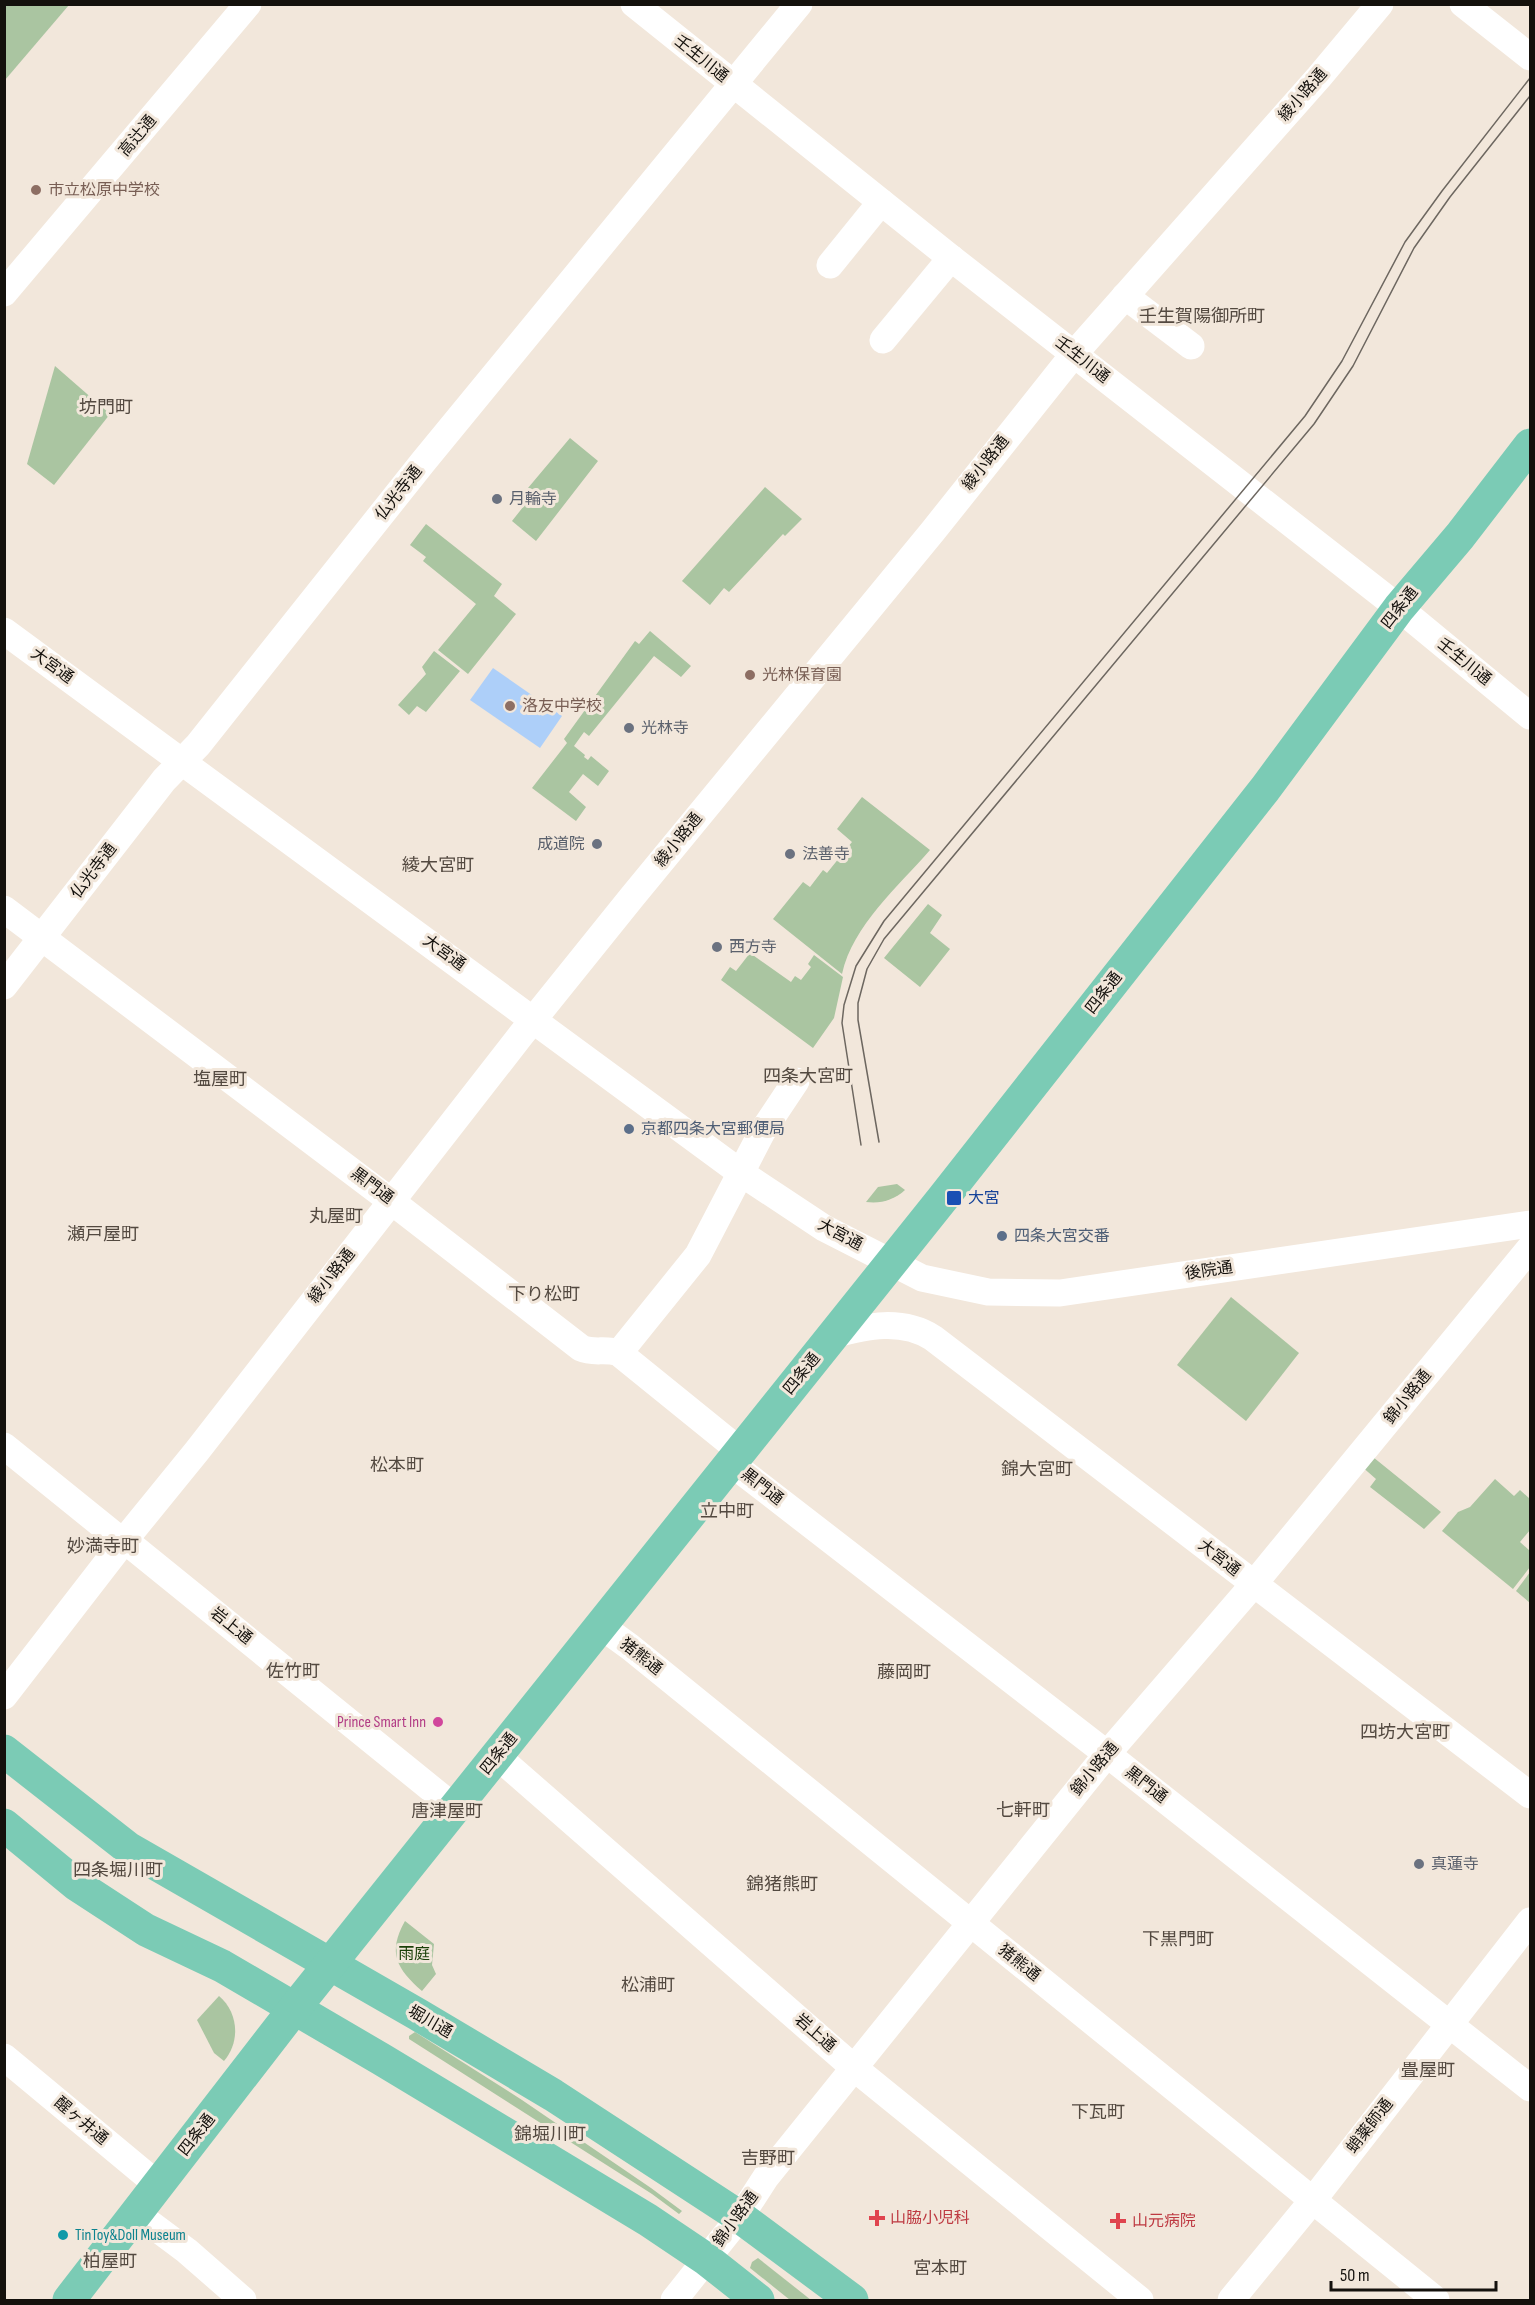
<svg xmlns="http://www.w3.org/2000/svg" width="1535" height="2305" font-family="'Sofia Sans Condensed','Noto Sans JP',sans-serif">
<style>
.green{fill:#aac5a1}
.water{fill:#adcff9}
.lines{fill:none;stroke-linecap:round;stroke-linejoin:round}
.minor{stroke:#fff;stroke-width:27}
.major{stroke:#7bcbb5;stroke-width:33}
.tram{stroke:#6d6760;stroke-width:1.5}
.education-dot{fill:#8d6e63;stroke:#f2e7db;stroke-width:2}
.worship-dot{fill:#6b7280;stroke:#f2e7db;stroke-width:2}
.service-dot{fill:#5c6f8a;stroke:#f2e7db;stroke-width:2}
.transit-dot{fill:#1a4fb4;stroke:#f2e7db;stroke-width:2}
.hotel-dot{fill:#d1479c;stroke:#f2e7db;stroke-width:2}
.health-dot{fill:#e0444e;stroke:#f2e7db;stroke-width:2}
.culture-dot{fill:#0f9aa8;stroke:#f2e7db;stroke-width:2}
.labels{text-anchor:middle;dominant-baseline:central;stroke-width:6;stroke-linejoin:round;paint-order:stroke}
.street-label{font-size:16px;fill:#14110d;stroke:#f2e7db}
.education-label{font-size:16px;fill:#785e54;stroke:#f2e7db;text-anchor:start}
.worship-label{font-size:16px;fill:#5b616d;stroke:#f2e7db;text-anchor:start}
.service-label{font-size:16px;fill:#4e5e75;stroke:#f2e7db;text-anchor:start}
.transit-label{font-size:16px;fill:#164399;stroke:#f2e7db;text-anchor:start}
.hotel-label{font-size:16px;fill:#b23c85;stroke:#f2e7db;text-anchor:end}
.park-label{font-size:16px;fill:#193f07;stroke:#f2e7db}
.health-label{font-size:16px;fill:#be3a42;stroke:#f2e7db;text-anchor:start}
.culture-label{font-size:16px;fill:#0d838f;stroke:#f2e7db;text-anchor:start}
.neighbourhood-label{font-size:18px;fill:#534940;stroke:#f2e7db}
</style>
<rect width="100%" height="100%" fill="#f2e7db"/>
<g class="green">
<path d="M 5,4 L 69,5 L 5,80 L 4,5 Z"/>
<path d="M 55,366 L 110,414 L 54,485 L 27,464 Z"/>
<path d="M 570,438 L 598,461 L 536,541 L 512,521 L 531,497 L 528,494 L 530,491 L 528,488 Z"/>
<path d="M 765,487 L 802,519 L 785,536 L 783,534 L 729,592 L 724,588 L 710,605 L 682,581 Z"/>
<path d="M 426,524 L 502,584 L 494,596 L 516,614 L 468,674 L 438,650 L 476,604 L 423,561 L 426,557 L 410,545 Z"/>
<path d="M 650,631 L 691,666 L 681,677 L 654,656 L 589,736 L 584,732 L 574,746 L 585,755 L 584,757 L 588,760 L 591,756 L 609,771 L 598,786 L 583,774 L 569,792 L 586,807 L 576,821 L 532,788 L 567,743 L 564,739 L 635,641 L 639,644 Z"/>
<path d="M 434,651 L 460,671 L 426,712 L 417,706 L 409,715 L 398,705 L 426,674 L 422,667 Z"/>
<path d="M 862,797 L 930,850 C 898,887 853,925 842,974 L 773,919 L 803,882 L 810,887 L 823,870 L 827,873 L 852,842 L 837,829 Z"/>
<path d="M 928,904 L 942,915 L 930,933 L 950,949 L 920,987 L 884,958 Z"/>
<path d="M 750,953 L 791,982 L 795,976 L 801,980 L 811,967 L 808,964 L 814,955 L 843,977 L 834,1018 L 813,1048 L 721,980 L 730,967 L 736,971 Z"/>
<path d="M 897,1184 L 905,1190 C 894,1200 881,1204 866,1202 L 878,1187 Z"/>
<path d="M 1231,1297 L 1299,1353 L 1246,1421 L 1177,1365 Z"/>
<path d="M 1368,1453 L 1441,1512 L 1424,1529 L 1370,1487 L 1376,1479 L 1360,1465 Z"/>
<path d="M 1495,1479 L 1514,1496 L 1520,1490 L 1530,1499 L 1530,1530 L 1520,1542 L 1530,1551 L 1530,1567 L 1513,1589 L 1442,1531 L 1458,1512 L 1470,1507 Z"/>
<path d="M 1530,1572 L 1530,1603 L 1516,1591 Z"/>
<path d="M 405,1921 L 434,1944 L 432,1965 L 436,1974 L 422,1991 C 397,1969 387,1953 405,1921 Z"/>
<path d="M 219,1996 C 238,2012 241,2041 224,2061 L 214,2053 L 197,2020 Z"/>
<path d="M 415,2032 L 522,2100 L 651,2188 L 682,2211 L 679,2214 L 652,2194 L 409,2039 L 409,2036 Z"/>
<path d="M 758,2258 L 811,2300 L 790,2300 L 750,2268 L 752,2262 Z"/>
</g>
<path class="water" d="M 493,668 L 562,716 L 540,748 L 470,700 Z"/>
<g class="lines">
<g class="minor">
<path d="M 634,4 L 951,258 L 1399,608 L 1530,716"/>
<path d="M 1463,4 L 1530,57"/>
<path d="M 830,265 L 881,202"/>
<path d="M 4,293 L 248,4"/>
<path d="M 1125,296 L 1191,346"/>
<path d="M 883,340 L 951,258"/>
<path d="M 4,631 L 741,1173 L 824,1228 L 922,1278 L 988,1292 L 1060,1293 L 1530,1224"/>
<path d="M 4,909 L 391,1201 L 581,1348 C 594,1354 605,1348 619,1353 L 740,1451"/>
<path d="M 4,986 L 164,780 L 198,745 L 423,462 L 799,4"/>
<path d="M 833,1335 C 866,1326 902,1318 933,1338 L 1530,1795"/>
<path d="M 619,1353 L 698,1255 L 762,1132 L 796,1081"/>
<path d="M 4,1446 L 123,1542 L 133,1547 L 455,1808"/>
<path d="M 731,1463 L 1107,1754 L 1530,2088"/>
<path d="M 601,1626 L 630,1647 L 1436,2300"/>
<path d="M 4,1696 L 123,1542 L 197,1451 L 521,1035 L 632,897 L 933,531 L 1074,354 L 1319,77 L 1380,4"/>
<path d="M 497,1756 L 853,2067 L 1140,2300"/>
<path d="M 4,2057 L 158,2185"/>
<path d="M 136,2213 L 187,2251 L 243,2300"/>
<path d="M 674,2300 L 740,2217 L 766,2177 L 1107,1754 L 1253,1585 L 1530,1248"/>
<path d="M 1231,2300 L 1313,2200 L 1530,1921"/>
</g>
<g class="major">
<path d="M 4,1751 L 128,1848 L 417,2014 L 553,2095 L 740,2217 L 852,2300"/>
<path d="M 4,1825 L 77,1885 L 146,1930 L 222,1966 L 381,2059 L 648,2220 L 706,2259 L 758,2300"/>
<path d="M 69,2300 L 294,2009 L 943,1198 L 1265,789 L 1399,608 L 1460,536 L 1530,445"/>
</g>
<g class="tram">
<path d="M 879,1142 L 858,1020 L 858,1003 L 867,969 L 884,939 L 1314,424 L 1353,366 L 1414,248 L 1450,197 L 1530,96"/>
<path d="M 861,1145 L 842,1023 L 844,1005 L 856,966 L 884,921 L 1305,416 L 1342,361 L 1405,242 L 1442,191 L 1530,78"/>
</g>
</g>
<g class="education-dot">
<circle cx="36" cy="190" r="6"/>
<circle cx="750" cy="675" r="6"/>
<circle cx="510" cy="706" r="6"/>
</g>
<g class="worship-dot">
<circle cx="497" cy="499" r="6"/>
<circle cx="629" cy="728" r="6"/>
<circle cx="597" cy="844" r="6"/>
<circle cx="790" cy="854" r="6"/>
<circle cx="717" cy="947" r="6"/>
<circle cx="1419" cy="1864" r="6"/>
</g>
<g class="service-dot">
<circle cx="629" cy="1129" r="6"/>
<circle cx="1002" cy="1236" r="6"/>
</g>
<rect class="transit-dot" x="946" y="1190" width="16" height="16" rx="3"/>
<circle class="hotel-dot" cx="438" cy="1722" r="6"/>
<g class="health-dot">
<path d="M874 2209h6v6h6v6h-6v6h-6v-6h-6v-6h6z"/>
<path d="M1115 2212h6v6h6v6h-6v6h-6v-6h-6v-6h6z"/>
</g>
<circle class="culture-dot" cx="63" cy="2235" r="6"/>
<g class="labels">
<g class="street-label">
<text transform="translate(701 59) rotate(39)">壬生川通</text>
<text transform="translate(1303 95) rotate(-49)">綾小路通</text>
<text transform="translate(138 136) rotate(-50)">高辻通</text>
<text transform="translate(1082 360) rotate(38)">壬生川通</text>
<text transform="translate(986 463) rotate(-52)">綾小路通</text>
<text transform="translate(399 493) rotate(-52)">仏光寺通</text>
<text transform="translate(1400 608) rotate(-52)">四条通</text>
<text transform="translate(1464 662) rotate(39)">壬生川通</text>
<text transform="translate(52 666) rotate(36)">大宮通</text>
<text transform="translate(679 840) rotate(-51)">綾小路通</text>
<text transform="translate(94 871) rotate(-53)">仏光寺通</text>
<text transform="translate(444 953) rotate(36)">大宮通</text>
<text transform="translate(1104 993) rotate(-52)">四条通</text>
<text transform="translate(372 1186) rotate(37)">黒門通</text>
<text transform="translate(840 1235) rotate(28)">大宮通</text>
<text transform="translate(1209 1271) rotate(-8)">後院通</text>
<text transform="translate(332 1276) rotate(-52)">綾小路通</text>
<text transform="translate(802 1374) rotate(-51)">四条通</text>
<text transform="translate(1408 1397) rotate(-51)">錦小路通</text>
<text transform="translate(762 1487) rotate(38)">黒門通</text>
<text transform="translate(1219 1558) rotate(38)">大宮通</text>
<text transform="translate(231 1626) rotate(39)">岩上通</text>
<text transform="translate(641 1657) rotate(38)">猪熊通</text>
<text transform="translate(499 1754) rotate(-51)">四条通</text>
<text transform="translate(1095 1769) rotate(-50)">錦小路通</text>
<text transform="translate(1146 1785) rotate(38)">黒門通</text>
<text transform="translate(1019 1963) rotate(39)">猪熊通</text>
<text transform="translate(430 2022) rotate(30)">堀川通</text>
<text transform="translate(815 2033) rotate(41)">岩上通</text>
<text transform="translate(81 2121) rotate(40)">醒ヶ井通</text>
<text transform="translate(1370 2126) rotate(-52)">蛸薬師通</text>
<text transform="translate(197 2135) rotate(-52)">四条通</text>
<text transform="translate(736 2219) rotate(-54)">錦小路通</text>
</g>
<g class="education-label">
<text x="48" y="190">市立松原中学校</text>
<text x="762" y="675">光林保育園</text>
<text x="522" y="706">洛友中学校</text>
</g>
<g class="worship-label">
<text x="509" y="499">月輪寺</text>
<text x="641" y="728">光林寺</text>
<text x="585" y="844" text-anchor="end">成道院</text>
<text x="802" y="854">法善寺</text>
<text x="729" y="947">西方寺</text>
<text x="1431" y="1864">真蓮寺</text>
</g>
<g class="service-label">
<text x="641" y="1129">京都四条大宮郵便局</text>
<text x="1014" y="1236">四条大宮交番</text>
</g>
<g class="transit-label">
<text x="968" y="1198">大宮</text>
</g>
<g class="hotel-label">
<text x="426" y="1722">Prince Smart Inn</text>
</g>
<g class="park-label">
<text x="414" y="1954">雨庭</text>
</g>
<g class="health-label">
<text x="890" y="2218">山脇小児科</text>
<text x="1132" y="2221">山元病院</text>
</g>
<g class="culture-label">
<text x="75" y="2235">TinToy&amp;Doll Museum</text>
</g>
<g class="neighbourhood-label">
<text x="1202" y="316">壬生賀陽御所町</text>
<text x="106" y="407">坊門町</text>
<text x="438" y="865">綾大宮町</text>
<text x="808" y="1076">四条大宮町</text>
<text x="220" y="1079">塩屋町</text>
<text x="336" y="1216">丸屋町</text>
<text x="103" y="1234">瀬戸屋町</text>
<text x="544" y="1294">下り松町</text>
<text x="397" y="1465">松本町</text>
<text x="1037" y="1469">錦大宮町</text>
<text x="727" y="1511">立中町</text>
<text x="103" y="1546">妙満寺町</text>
<text x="293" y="1671">佐竹町</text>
<text x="904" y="1672">藤岡町</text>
<text x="1405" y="1732">四坊大宮町</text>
<text x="1023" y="1810">七軒町</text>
<text x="447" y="1811">唐津屋町</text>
<text x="118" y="1870">四条堀川町</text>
<text x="782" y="1884">錦猪熊町</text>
<text x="1178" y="1939">下黒門町</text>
<text x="648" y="1985">松浦町</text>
<text x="1428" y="2070">畳屋町</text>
<text x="1098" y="2112">下瓦町</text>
<text x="550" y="2134">錦堀川町</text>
<text x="768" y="2158">吉野町</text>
<text x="110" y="2261">柏屋町</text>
<text x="940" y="2268">宮本町</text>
</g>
</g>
<rect width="1535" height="2305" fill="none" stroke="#14110d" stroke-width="12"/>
<path d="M1331 2281v9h165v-9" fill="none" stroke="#14110d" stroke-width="3"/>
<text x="1340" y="2281" font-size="18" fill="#14110d" stroke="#f2e7db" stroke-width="4.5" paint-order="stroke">50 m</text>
</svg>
